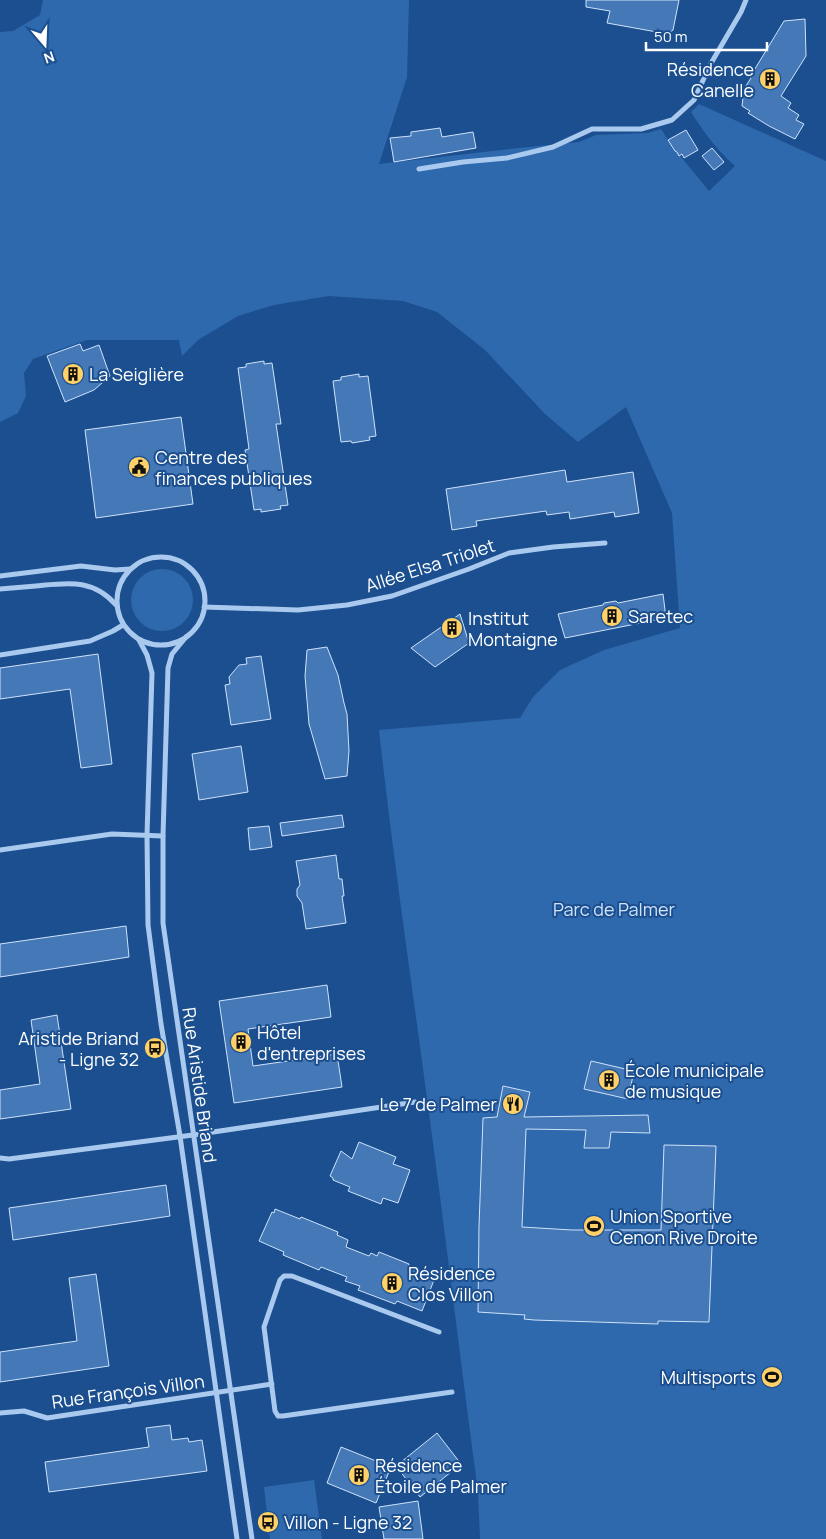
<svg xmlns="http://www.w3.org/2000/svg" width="826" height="1539" font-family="Manrope,sans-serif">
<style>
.green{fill:#2e69ad}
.building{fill:#4478b7;stroke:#cfe3fa}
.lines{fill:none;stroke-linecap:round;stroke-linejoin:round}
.street{stroke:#a9c9ee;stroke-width:5}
.labels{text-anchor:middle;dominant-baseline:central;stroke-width:4;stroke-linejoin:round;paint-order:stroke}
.poi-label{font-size:18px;fill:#fff;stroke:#1b4f8f;text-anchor:start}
.street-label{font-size:18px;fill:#fff;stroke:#1b4f8f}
.park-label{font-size:18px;fill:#cfe3fa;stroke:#1b4f8f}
</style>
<rect width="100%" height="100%" fill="#1b4f8f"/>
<g class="green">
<path d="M 43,0 L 409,0 L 407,77 L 379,164 L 519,148 L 579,142 L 596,135 L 648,133 L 661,129 L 675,151 L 677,152 L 709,191 L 735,166 C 716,149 705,134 691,112 L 699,104 L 826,161 L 826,1539 L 480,1539 L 478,1492 C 461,1366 446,1239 429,1113 C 412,985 393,858 379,730 L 520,718 L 533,697 L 560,670 L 604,650 L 680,628 L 672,513 L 626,407 L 578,442 L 545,414 L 485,350 L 437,312 L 403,301 L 329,296 L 274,305 L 238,316 L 198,340 L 182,356 L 179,340 L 87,340 L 33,359 L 24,373 L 26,396 L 18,413 L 0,422 L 0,32 L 13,31 L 40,15 Z"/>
<circle cx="162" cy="600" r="31"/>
<path d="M 314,1480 L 322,1539 L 270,1539 L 264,1487 Z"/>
</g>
<g class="building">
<path d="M 586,0 L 679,0 L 673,30 L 668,34 L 607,23 L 610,11 L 586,7 Z"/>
<path d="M 805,19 L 806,56 L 781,96 L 791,103 L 788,108 L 799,115 L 796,120 L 804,124 L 795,139 L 769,126 L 748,113 L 750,111 L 742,106 L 744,89 L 751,78 L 750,77 L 784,21 Z"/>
<path d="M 440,128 L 442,137 L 473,132 L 476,148 L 394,162 L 390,138 L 411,136 L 411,132 Z"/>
<path d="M 686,130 L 698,150 L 684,158 L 682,154 L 679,156 L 677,152 L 675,151 L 668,140 Z"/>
<path d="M 712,148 L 724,162 L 714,170 L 702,156 Z"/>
<path d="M 80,344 L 83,351 L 99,345 L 110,376 L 94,390 L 65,402 L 47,356 Z"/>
<path d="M 264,361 L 264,364 L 272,363 L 281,424 L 276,424 L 288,505 L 280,506 L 281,509 L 261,512 L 261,509 L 254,510 L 245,450 L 249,449 L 238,368 L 246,367 L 246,364 Z"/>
<path d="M 359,374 L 359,377 L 368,376 L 376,436 L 369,437 L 370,440 L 352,443 L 351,441 L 341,442 L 333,381 L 341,380 L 341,377 Z"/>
<path d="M 181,417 L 193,504 L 96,518 L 85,430 Z"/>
<path d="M 565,470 L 567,482 L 633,472 L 639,513 L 615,517 L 614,512 L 570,519 L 569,512 L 547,515 L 546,511 L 476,521 L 477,526 L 452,530 L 446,489 Z"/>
<path d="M 663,594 L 666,618 L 565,638 L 558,614 L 603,605 L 604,603 L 616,601 L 618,603 Z"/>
<path d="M 460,614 L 469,643 L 435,667 L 411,648 Z"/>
<path d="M 327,647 L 338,675 L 344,703 L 347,714 L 349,751 L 347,776 L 325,779 L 309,724 L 305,676 L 307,650 Z"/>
<path d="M 98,654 L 112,764 L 81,768 L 70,689 L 0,699 L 0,668 Z"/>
<path d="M 261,656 L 271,719 L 231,725 L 225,685 L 230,684 L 229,677 L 239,665 L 247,664 L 246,658 Z"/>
<path d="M 241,746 L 248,792 L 199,800 L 192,754 Z"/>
<path d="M 342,815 L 344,827 L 282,836 L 280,823 Z"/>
<path d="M 269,826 L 272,847 L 250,850 L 248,828 Z"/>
<path d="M 336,855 L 339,879 L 342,879 L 344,896 L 342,896 L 346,923 L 306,929 L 302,903 L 297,896 L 297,889 L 300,885 L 296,861 Z"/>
<path d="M 126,926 L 129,957 L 0,977 L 0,944 Z"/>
<path d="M 327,985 L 331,1017 L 248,1029 L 253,1066 L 337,1054 L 342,1087 L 234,1103 L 219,1001 Z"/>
<path d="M 57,1015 L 71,1109 L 0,1119 L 0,1090 L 40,1084 L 31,1020 Z"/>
<path d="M 591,1061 L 634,1071 L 628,1099 L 584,1089 Z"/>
<path d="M 503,1086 L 530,1092 L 524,1117 L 648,1115 L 650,1133 L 611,1132 L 609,1148 L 584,1148 L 586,1130 L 526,1129 L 522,1227 L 572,1230 L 661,1230 L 664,1145 L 716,1146 L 709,1322 L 658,1321 L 658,1324 L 534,1320 L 524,1319 L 525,1315 L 478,1312 L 479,1226 L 483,1118 L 497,1117 Z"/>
<path d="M 359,1142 L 396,1157 L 393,1164 L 410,1170 L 398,1203 L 383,1198 L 381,1204 L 348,1191 L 350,1187 L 333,1180 L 333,1178 L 330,1176 L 341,1151 L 352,1159 Z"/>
<path d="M 166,1185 L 170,1216 L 13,1240 L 9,1208 Z"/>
<path d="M 275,1209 L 300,1219 L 301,1217 L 338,1232 L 337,1235 L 348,1240 L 346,1247 L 369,1256 L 371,1253 L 377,1256 L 379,1252 L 409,1264 L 408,1267 L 433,1276 L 431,1280 L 434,1280 L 422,1311 L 397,1301 L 395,1304 L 358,1290 L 360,1286 L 345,1281 L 347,1277 L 321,1267 L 319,1270 L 283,1255 L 284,1252 L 259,1241 L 272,1212 L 274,1213 Z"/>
<path d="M 96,1274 L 109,1366 L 0,1382 L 0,1352 L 77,1341 L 69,1278 Z"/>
<path d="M 170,1425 L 172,1440 L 188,1438 L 189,1442 L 202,1440 L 207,1471 L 49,1492 L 45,1462 L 149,1447 L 146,1428 Z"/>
<path d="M 437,1433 L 461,1464 L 420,1497 L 396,1466 Z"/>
<path d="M 341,1447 L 391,1467 L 376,1503 L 327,1483 Z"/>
<path d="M 418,1501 L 423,1539 L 384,1539 L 379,1507 Z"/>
</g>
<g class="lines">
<g class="street">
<path d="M 419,169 L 463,162 L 507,158 L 553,147 L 592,129 L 641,129 L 672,120 L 694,100 L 710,65 L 741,12 L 746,0"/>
<circle cx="161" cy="601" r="44"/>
<path d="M 0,576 L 81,566 L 115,570 L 130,569"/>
<path d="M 0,589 C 12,588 24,587 36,586 C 67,583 93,578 116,605"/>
<path d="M 204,607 L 298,610 L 347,605 L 392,596 L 469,569 L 509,553 L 553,547 L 605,543"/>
<path d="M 186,637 L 172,654 L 168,668 L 163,836 L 163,923 L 252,1539"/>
<path d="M 139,640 L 147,655 L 152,673 L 147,835 L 148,925 L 161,1024 L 180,1136 L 237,1539"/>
<path d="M 0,655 L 90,641 L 113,631 L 123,625"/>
<path d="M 0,850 L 112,834 L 163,836"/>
<path d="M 0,1158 L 9,1159 L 193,1135 L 415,1102"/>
<path d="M 439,1332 L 292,1276 L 284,1276 L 280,1280 L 264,1327 L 275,1411 L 278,1416 L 283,1416 L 452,1392"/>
<path d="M 0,1413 L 24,1411 L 47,1418 L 272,1384"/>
</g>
</g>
<defs>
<g id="building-disc" transform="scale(1.125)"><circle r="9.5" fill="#ffd166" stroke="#1b4f8f"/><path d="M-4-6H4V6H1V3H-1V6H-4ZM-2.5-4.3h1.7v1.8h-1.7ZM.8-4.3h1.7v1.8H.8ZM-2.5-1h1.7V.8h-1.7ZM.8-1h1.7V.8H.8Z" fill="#111"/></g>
<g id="civic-disc" transform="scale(1.125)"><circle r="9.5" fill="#ffd166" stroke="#1b4f8f"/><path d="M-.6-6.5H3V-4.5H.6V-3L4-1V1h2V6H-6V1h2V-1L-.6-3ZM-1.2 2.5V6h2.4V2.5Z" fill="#111"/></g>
<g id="bus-disc" transform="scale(1.125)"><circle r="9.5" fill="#ffd166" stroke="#1b4f8f"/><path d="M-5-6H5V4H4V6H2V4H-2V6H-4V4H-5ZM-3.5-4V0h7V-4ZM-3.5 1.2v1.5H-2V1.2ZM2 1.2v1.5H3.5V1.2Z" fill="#111"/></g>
<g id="restaurant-disc" transform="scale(1.125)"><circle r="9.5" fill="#ffd166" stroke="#1b4f8f"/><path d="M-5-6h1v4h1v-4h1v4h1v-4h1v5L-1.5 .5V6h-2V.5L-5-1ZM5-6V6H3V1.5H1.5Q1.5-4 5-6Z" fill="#111"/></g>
<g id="stadium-disc" transform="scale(1.125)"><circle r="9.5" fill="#ffd166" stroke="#1b4f8f"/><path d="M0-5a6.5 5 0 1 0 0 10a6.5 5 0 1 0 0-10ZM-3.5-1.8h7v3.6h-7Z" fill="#111"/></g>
</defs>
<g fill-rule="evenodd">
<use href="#building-disc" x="770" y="79"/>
<use href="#building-disc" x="73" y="374"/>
<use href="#civic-disc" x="139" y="467"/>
<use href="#building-disc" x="612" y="616"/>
<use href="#building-disc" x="452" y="628"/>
<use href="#building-disc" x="241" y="1042"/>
<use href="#bus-disc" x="155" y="1048"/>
<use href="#building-disc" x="609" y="1080"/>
<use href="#restaurant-disc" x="513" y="1104"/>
<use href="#stadium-disc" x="594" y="1226"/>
<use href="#building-disc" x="392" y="1283"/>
<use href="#stadium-disc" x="772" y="1377"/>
<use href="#building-disc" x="359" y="1475"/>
<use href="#bus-disc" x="268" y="1522"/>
</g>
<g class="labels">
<g class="poi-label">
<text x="754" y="69" text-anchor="end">Résidence<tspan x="754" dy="21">Canelle</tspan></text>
<text x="89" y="374">La Seiglière</text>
<text x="155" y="457">Centre des<tspan x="155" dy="21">finances publiques</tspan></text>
<text x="628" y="616">Saretec</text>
<text x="468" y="618">Institut<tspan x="468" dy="21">Montaigne</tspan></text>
<text x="257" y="1032">Hôtel<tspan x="257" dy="21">d'entreprises</tspan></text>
<text x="139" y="1038" text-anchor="end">Aristide Briand<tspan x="139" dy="21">- Ligne 32</tspan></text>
<text x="625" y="1070">École municipale<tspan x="625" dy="21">de musique</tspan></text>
<text x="497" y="1104" text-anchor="end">Le 7 de Palmer</text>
<text x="610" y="1216">Union Sportive<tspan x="610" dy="21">Cenon Rive Droite</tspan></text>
<text x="408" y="1273">Résidence<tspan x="408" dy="21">Clos Villon</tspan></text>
<text x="756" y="1377" text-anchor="end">Multisports</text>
<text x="375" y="1465">Résidence<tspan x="375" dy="21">Étoile de Palmer</tspan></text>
<text x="284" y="1522">Villon - Ligne 32</text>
</g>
<g class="street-label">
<text transform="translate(430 565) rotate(-18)">Allée Elsa Triolet</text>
<text transform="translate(200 1085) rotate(82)">Rue Aristide Briand</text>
<text transform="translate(128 1391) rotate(-8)">Rue François Villon</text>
</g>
<g class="park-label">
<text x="614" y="909">Parc de Palmer</text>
</g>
</g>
<g transform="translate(45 45) rotate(161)" stroke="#1b4f8f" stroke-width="4" paint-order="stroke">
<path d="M0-4L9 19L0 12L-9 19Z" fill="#ffffff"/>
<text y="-8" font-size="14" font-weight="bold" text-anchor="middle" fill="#ffffff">N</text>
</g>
<path d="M646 42v8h121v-8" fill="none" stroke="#ffffff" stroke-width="2.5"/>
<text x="654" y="42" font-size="15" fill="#ffffff" stroke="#1b4f8f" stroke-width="4" paint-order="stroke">50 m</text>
</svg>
